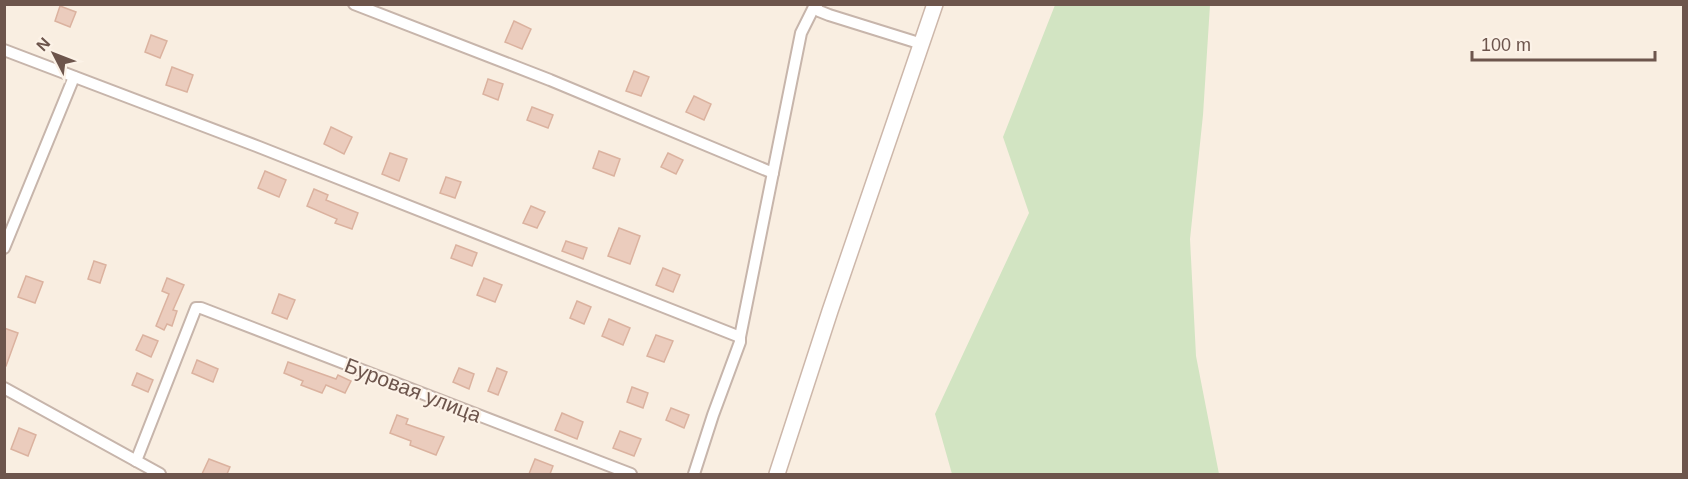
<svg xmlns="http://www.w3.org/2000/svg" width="1688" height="479" font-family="Helvetica,sans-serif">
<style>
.green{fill:#d2e4c2}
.building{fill:#ebccbd;stroke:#dbb29f;stroke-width:1.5}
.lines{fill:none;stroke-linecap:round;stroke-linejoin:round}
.minor-casing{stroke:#c7b5ab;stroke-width:14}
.secondary-casing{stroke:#cdb7aa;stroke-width:18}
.minor{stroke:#fff;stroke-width:10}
.secondary{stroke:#fff;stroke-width:15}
.labels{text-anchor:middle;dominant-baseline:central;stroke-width:4.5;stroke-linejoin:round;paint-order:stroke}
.street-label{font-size:21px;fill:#6d554c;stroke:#fcf2e7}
</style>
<rect width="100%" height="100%" fill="#f9eee1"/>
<path class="green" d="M 1055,5 L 1210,5 L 1203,115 L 1190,239 L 1196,356 L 1219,474 L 952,474 L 935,414 L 1029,213 L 1003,137 Z"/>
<g class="building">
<path d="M 60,6 L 76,12 L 70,27 L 55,21 Z"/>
<path d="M 514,21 L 531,29 L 522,49 L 505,42 Z"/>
<path d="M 151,35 L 167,41 L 160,58 L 145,52 Z"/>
<path d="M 172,67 L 193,75 L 187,92 L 166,85 Z"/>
<path d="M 634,71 L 649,77 L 641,96 L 626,91 Z"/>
<path d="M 488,79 L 503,84 L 498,100 L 483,94 Z"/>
<path d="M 694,96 L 711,104 L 704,120 L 686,112 Z"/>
<path d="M 532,107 L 553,115 L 548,128 L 527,120 Z"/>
<path d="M 331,127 L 352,137 L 344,154 L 324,144 Z"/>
<path d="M 599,151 L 620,159 L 614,176 L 593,168 Z"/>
<path d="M 390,153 L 407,159 L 399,181 L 382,174 Z"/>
<path d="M 668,153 L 683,160 L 676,174 L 661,167 Z"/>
<path d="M 265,171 L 286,180 L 279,197 L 258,188 Z"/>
<path d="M 446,177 L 461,182 L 455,198 L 440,193 Z"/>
<path d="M 314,189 L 328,195 L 326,200 L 358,213 L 352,229 L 335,223 L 337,219 L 307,206 Z"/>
<path d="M 531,206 L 545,212 L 537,228 L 523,223 Z"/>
<path d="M 619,228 L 640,236 L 630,264 L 608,256 Z"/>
<path d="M 566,241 L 587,248 L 583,259 L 562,251 Z"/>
<path d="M 456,245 L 477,253 L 472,266 L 451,258 Z"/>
<path d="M 94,261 L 106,265 L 100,283 L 88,279 Z"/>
<path d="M 663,268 L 680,275 L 673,292 L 656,285 Z"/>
<path d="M 26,276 L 43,282 L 35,303 L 18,297 Z"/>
<path d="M 167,278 L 184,285 L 173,310 L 177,311 L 172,326 L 167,324 L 164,330 L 156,326 L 169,294 L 162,291 Z"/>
<path d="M 484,278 L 502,285 L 495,302 L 477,295 Z"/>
<path d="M 279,294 L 295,300 L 287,319 L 272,313 Z"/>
<path d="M 577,301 L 591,307 L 584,324 L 570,318 Z"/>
<path d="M 609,319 L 630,328 L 623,345 L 602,336 Z"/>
<path d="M 4,328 L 18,333 L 6,366 L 4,366 Z"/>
<path d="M 143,335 L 158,341 L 151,357 L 136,350 Z"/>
<path d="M 656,335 L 673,341 L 664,362 L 647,356 Z"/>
<path d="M 197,360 L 218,369 L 213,382 L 192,373 Z"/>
<path d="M 288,362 L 336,379 L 338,375 L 351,381 L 345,393 L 326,385 L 322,393 L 301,385 L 303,381 L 284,373 Z"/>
<path d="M 459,368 L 474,374 L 469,389 L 453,382 Z"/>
<path d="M 497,368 L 507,372 L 498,395 L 488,391 Z"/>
<path d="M 137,373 L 153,380 L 148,392 L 132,385 Z"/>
<path d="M 632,387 L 648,393 L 643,408 L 627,402 Z"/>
<path d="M 671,408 L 689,415 L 684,428 L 666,420 Z"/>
<path d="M 562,413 L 583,422 L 577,439 L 555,430 Z"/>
<path d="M 397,415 L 408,419 L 406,424 L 444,437 L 436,455 L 410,445 L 411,441 L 390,433 Z"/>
<path d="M 19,428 L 36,435 L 28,456 L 11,449 Z"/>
<path d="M 620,431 L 641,439 L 634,456 L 613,448 Z"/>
<path d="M 209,459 L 230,467 L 227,474 L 202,474 Z"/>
<path d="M 535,459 L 553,466 L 550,474 L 529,474 Z"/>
</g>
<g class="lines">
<g class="minor-casing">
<g id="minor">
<path d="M 354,4 L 550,80 L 773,173"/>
<path d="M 814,4 L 819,11 L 829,15 L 922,44"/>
<path d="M 4,50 L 259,147 L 740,337"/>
<path d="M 4,248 L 74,77"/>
<path d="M 4,388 L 160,474"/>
<path d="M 136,461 L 196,308 L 201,308 L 631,474"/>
<path d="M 694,474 L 713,415 L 740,342 L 740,337 L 801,33 L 815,5 L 813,4"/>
</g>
</g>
<g class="secondary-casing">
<path id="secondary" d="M 777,474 L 830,311 L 935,4"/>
</g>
<use href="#minor" class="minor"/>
<use href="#secondary" class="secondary"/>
</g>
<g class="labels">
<g class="street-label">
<text transform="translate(413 390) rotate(21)">Буровая улица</text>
</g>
</g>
<rect width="1688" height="479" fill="none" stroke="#6d554c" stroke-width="12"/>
<g transform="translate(54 54) rotate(312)" stroke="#fcf2e7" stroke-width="4.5" paint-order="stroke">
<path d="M0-4.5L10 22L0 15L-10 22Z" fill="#6d554c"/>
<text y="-9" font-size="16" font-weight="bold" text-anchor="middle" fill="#6d554c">N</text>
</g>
<path d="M1472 51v9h183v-9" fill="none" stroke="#6d554c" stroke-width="3"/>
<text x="1481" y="51" font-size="18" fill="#6d554c" stroke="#fcf2e7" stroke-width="4.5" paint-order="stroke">100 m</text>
</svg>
